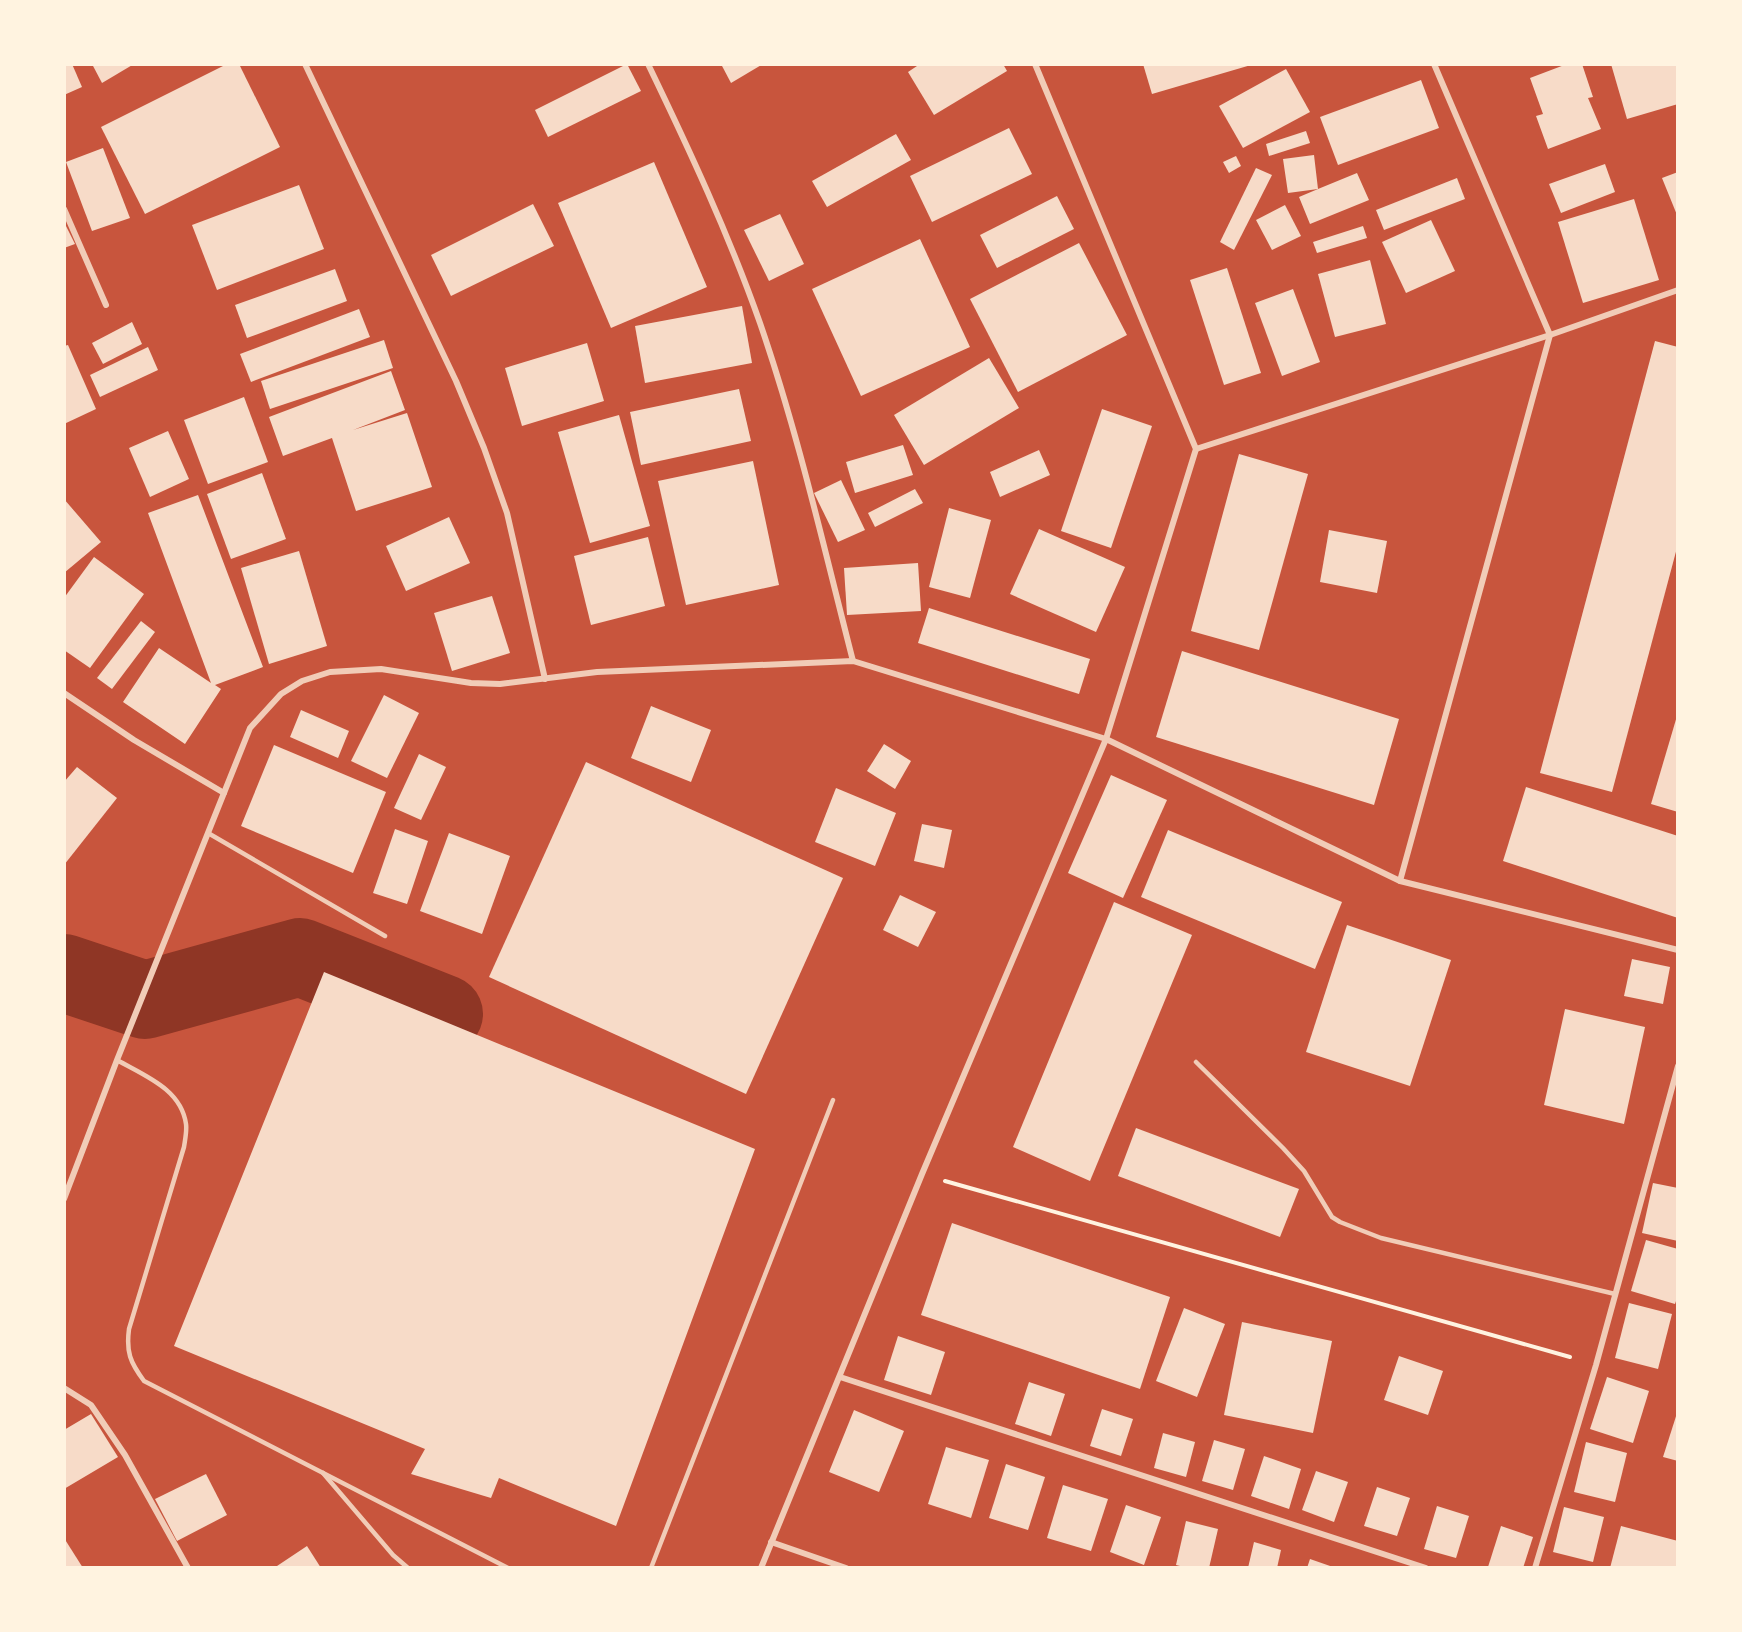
<svg xmlns="http://www.w3.org/2000/svg" width="1742" height="1632" font-family="'Titillium Web',sans-serif">
<style>
.lines{fill:none;stroke-linecap:round;stroke-linejoin:round}
.river{stroke:#8f3625;stroke-width:78}
.building{fill:#f7dbc8}
.path{stroke:#fff3e0;stroke-width:4}
.service{stroke:#f1ccb7;stroke-width:4.5}
.minor{stroke:#f1ccb7;stroke-width:6}
</style>
<rect width="100%" height="100%" fill="#c8553d"/>
<g class="lines">
<path class="river" d="M 64,973 L 145,1000 L 300,957 L 444,1014"/>
</g>
<g class="building">
<path d="M 64,64 L 72,64 L 82,87 L 64,95 Z"/>
<path d="M 92,64 L 134,64 L 102,83 Z"/>
<path d="M 227,64 L 239,64 L 280,147 L 145,214 L 101,127 Z"/>
<path d="M 627,64 L 641,91 L 548,137 L 535,110 Z"/>
<path d="M 721,64 L 763,64 L 731,83 Z"/>
<path d="M 920,64 L 1003,64 L 1007,71 L 934,115 L 908,72 Z"/>
<path d="M 1143,64 L 1250,64 L 1251,65 L 1152,94 Z"/>
<path d="M 1567,64 L 1582,64 L 1593,97 L 1588,98 L 1601,129 L 1548,149 L 1536,116 L 1543,114 L 1530,78 Z"/>
<path d="M 1611,64 L 1678,64 L 1678,104 L 1627,119 Z"/>
<path d="M 1286,69 L 1310,112 L 1243,148 L 1219,106 Z"/>
<path d="M 1421,80 L 1439,128 L 1338,165 L 1320,117 Z"/>
<path d="M 1009,128 L 1032,174 L 932,222 L 910,176 Z"/>
<path d="M 1306,131 L 1310,143 L 1269,156 L 1266,144 Z"/>
<path d="M 896,134 L 911,160 L 827,207 L 812,181 Z"/>
<path d="M 103,148 L 130,218 L 92,231 L 66,162 Z"/>
<path d="M 1314,155 L 1318,189 L 1357,173 L 1369,200 L 1310,224 L 1299,197 L 1318,189 L 1288,193 L 1283,159 Z"/>
<path d="M 1236,156 L 1241,166 L 1229,173 L 1223,162 Z"/>
<path d="M 654,162 L 707,287 L 611,328 L 558,203 Z"/>
<path d="M 1605,164 L 1615,192 L 1561,213 L 1549,184 Z"/>
<path d="M 1256,168 L 1272,175 L 1234,250 L 1220,242 Z"/>
<path d="M 1678,172 L 1678,215 L 1677,215 L 1662,178 Z"/>
<path d="M 1457,178 L 1465,199 L 1384,230 L 1376,210 Z"/>
<path d="M 299,185 L 324,249 L 217,290 L 192,225 Z"/>
<path d="M 1057,196 L 1074,229 L 997,268 L 980,235 Z"/>
<path d="M 1634,199 L 1659,280 L 1583,303 L 1558,222 Z"/>
<path d="M 533,204 L 554,246 L 451,296 L 431,255 Z"/>
<path d="M 1285,205 L 1301,236 L 1272,250 L 1256,220 Z"/>
<path d="M 780,214 L 804,264 L 769,281 L 744,230 Z"/>
<path d="M 1431,220 L 1455,271 L 1406,293 L 1382,242 Z"/>
<path d="M 64,222 L 75,244 L 64,248 Z"/>
<path d="M 1363,226 L 1367,238 L 1317,253 L 1313,242 Z"/>
<path d="M 920,239 L 970,347 L 861,396 L 812,289 Z"/>
<path d="M 1079,243 L 1127,335 L 1018,392 L 970,299 Z"/>
<path d="M 1370,260 L 1386,324 L 1335,337 L 1318,274 Z"/>
<path d="M 1227,268 L 1261,373 L 1224,385 L 1190,280 Z"/>
<path d="M 335,269 L 347,301 L 247,338 L 235,305 Z"/>
<path d="M 1293,289 L 1320,362 L 1282,376 L 1255,303 Z"/>
<path d="M 742,306 L 752,363 L 645,383 L 635,326 Z"/>
<path d="M 359,309 L 370,337 L 251,382 L 240,354 Z"/>
<path d="M 132,322 L 142,344 L 103,364 L 92,343 Z"/>
<path d="M 384,340 L 393,368 L 270,409 L 261,381 Z"/>
<path d="M 1655,341 L 1678,347 L 1678,544 L 1612,792 L 1540,773 Z"/>
<path d="M 587,343 L 604,401 L 522,426 L 505,368 Z"/>
<path d="M 68,345 L 96,409 L 64,424 L 64,346 Z"/>
<path d="M 148,347 L 158,370 L 100,397 L 90,375 Z"/>
<path d="M 989,358 L 1019,408 L 924,465 L 894,415 Z"/>
<path d="M 391,371 L 405,410 L 353,430 L 407,413 L 432,487 L 356,511 L 332,438 L 283,456 L 269,417 Z"/>
<path d="M 739,389 L 751,441 L 641,465 L 630,412 Z"/>
<path d="M 244,397 L 268,462 L 208,484 L 184,420 Z"/>
<path d="M 1102,409 L 1152,426 L 1111,548 L 1061,531 Z"/>
<path d="M 619,415 L 650,526 L 590,543 L 558,432 Z"/>
<path d="M 168,431 L 189,479 L 150,497 L 129,448 Z"/>
<path d="M 903,445 L 913,475 L 855,493 L 846,462 Z"/>
<path d="M 1039,450 L 1050,475 L 1000,497 L 990,472 Z"/>
<path d="M 1239,454 L 1308,474 L 1259,650 L 1191,631 Z"/>
<path d="M 753,461 L 779,585 L 686,605 L 658,481 Z"/>
<path d="M 262,473 L 286,539 L 231,559 L 207,494 Z"/>
<path d="M 841,480 L 865,530 L 838,542 L 814,493 Z"/>
<path d="M 915,489 L 923,503 L 875,527 L 868,513 Z"/>
<path d="M 198,495 L 263,667 L 215,685 L 221,689 L 185,744 L 123,702 L 159,648 L 211,683 L 148,513 Z"/>
<path d="M 64,499 L 101,542 L 64,573 Z"/>
<path d="M 949,508 L 991,520 L 970,598 L 929,587 Z"/>
<path d="M 449,517 L 470,563 L 406,591 L 386,546 Z"/>
<path d="M 1039,529 L 1125,567 L 1096,632 L 1010,594 Z"/>
<path d="M 1329,530 L 1387,541 L 1377,593 L 1320,582 Z"/>
<path d="M 648,537 L 665,606 L 591,625 L 574,556 Z"/>
<path d="M 299,551 L 327,646 L 269,664 L 241,568 Z"/>
<path d="M 94,557 L 144,594 L 90,668 L 64,650 L 64,598 Z"/>
<path d="M 918,563 L 921,611 L 847,615 L 844,568 Z"/>
<path d="M 492,596 L 510,653 L 452,671 L 434,613 Z"/>
<path d="M 929,608 L 1090,659 L 1079,694 L 918,643 Z"/>
<path d="M 141,621 L 155,632 L 112,689 L 97,678 Z"/>
<path d="M 1182,651 L 1399,719 L 1374,805 L 1156,737 Z"/>
<path d="M 384,695 L 419,713 L 387,778 L 351,761 Z"/>
<path d="M 651,706 L 711,730 L 691,782 L 631,758 Z"/>
<path d="M 301,710 L 349,731 L 338,758 L 290,737 Z"/>
<path d="M 1677,716 L 1678,716 L 1678,812 L 1651,804 Z"/>
<path d="M 884,744 L 911,761 L 895,789 L 867,771 Z"/>
<path d="M 274,745 L 386,792 L 353,873 L 241,826 Z"/>
<path d="M 419,754 L 446,767 L 421,820 L 394,808 Z"/>
<path d="M 586,762 L 843,878 L 746,1094 L 489,977 Z"/>
<path d="M 77,767 L 117,798 L 64,865 L 64,782 Z"/>
<path d="M 1111,775 L 1167,800 L 1123,898 L 1068,873 Z"/>
<path d="M 1526,787 L 1678,836 L 1678,918 L 1503,861 Z"/>
<path d="M 836,788 L 896,813 L 875,866 L 815,842 Z"/>
<path d="M 922,824 L 952,830 L 944,868 L 914,861 Z"/>
<path d="M 395,829 L 428,841 L 407,904 L 373,893 Z"/>
<path d="M 1168,830 L 1342,902 L 1315,969 L 1141,897 Z"/>
<path d="M 449,833 L 510,856 L 482,934 L 420,911 Z"/>
<path d="M 900,895 L 936,912 L 918,947 L 883,930 Z"/>
<path d="M 1114,902 L 1192,935 L 1090,1181 L 1013,1147 Z"/>
<path d="M 1347,925 L 1451,960 L 1410,1086 L 1306,1052 Z"/>
<path d="M 1632,959 L 1670,967 L 1663,1004 L 1624,996 Z"/>
<path d="M 324,972 L 755,1149 L 616,1526 L 499,1478 L 491,1498 L 411,1474 L 425,1449 L 174,1346 Z"/>
<path d="M 1565,1009 L 1645,1027 L 1624,1124 L 1544,1105 Z"/>
<path d="M 1136,1128 L 1299,1189 L 1280,1237 L 1118,1176 Z"/>
<path d="M 1653,1183 L 1678,1188 L 1678,1241 L 1642,1233 Z"/>
<path d="M 952,1223 L 1170,1297 L 1140,1389 L 921,1315 Z"/>
<path d="M 1646,1240 L 1678,1249 L 1678,1295 L 1675,1304 L 1631,1291 Z"/>
<path d="M 1629,1303 L 1672,1314 L 1658,1369 L 1615,1358 Z"/>
<path d="M 1184,1308 L 1225,1324 L 1197,1397 L 1156,1381 Z"/>
<path d="M 1242,1322 L 1332,1341 L 1313,1433 L 1224,1415 Z"/>
<path d="M 898,1336 L 945,1352 L 931,1395 L 884,1380 Z"/>
<path d="M 1399,1356 L 1443,1371 L 1428,1415 L 1384,1400 Z"/>
<path d="M 1607,1377 L 1649,1391 L 1633,1443 L 1590,1429 Z"/>
<path d="M 1029,1382 L 1065,1394 L 1051,1436 L 1015,1424 Z"/>
<path d="M 1102,1409 L 1133,1419 L 1121,1456 L 1090,1446 Z"/>
<path d="M 854,1410 L 904,1431 L 879,1492 L 829,1472 Z"/>
<path d="M 1678,1410 L 1678,1461 L 1663,1457 Z"/>
<path d="M 91,1414 L 118,1457 L 64,1489 L 64,1430 Z"/>
<path d="M 1163,1433 L 1195,1442 L 1186,1477 L 1154,1468 Z"/>
<path d="M 1214,1440 L 1245,1449 L 1233,1490 L 1202,1481 Z"/>
<path d="M 1586,1442 L 1627,1453 L 1615,1502 L 1574,1492 Z"/>
<path d="M 946,1447 L 989,1460 L 971,1518 L 928,1504 Z"/>
<path d="M 1264,1456 L 1301,1469 L 1289,1509 L 1251,1496 Z"/>
<path d="M 1006,1464 L 1045,1477 L 1028,1530 L 989,1518 Z"/>
<path d="M 1316,1471 L 1348,1482 L 1334,1522 L 1302,1510 Z"/>
<path d="M 206,1474 L 227,1515 L 177,1541 L 155,1499 Z"/>
<path d="M 1063,1485 L 1108,1499 L 1091,1551 L 1047,1538 Z"/>
<path d="M 1377,1487 L 1410,1498 L 1397,1536 L 1364,1526 Z"/>
<path d="M 1126,1505 L 1161,1517 L 1144,1565 L 1110,1552 Z"/>
<path d="M 1437,1506 L 1469,1516 L 1456,1558 L 1424,1549 Z"/>
<path d="M 1564,1507 L 1604,1517 L 1593,1562 L 1553,1552 Z"/>
<path d="M 1186,1521 L 1218,1529 L 1209,1568 L 1188,1568 L 1176,1565 Z"/>
<path d="M 1501,1526 L 1533,1537 L 1523,1568 L 1488,1567 Z"/>
<path d="M 1621,1526 L 1678,1541 L 1678,1568 L 1610,1568 Z"/>
<path d="M 64,1538 L 83,1568 L 64,1568 Z"/>
<path d="M 1254,1542 L 1281,1550 L 1277,1568 L 1248,1568 Z"/>
<path d="M 307,1546 L 321,1568 L 274,1568 Z"/>
<path d="M 1310,1559 L 1333,1567 L 1333,1568 L 1307,1568 Z"/>
</g>
<g class="lines">
<path class="path" d="M 945,1181 L 1570,1357"/>
<g class="service">
<path d="M 208,833 L 385,936"/>
<path d="M 117,1060 C 145,1076 181,1089 186,1124 C 187,1131 185,1140 184,1147 L 129,1329 C 126,1352 130,1362 144,1381 L 508,1568"/>
<path d="M 1196,1062 L 1283,1148 L 1304,1171 L 1332,1217 L 1340,1222 L 1381,1238 L 1615,1294"/>
<path d="M 323,1473 L 393,1555 L 408,1568"/>
<path d="M 651,1568 L 833,1100"/>
</g>
<g class="minor">
<path d="M 305,64 L 456,381 L 484,448 L 507,513 L 545,679"/>
<path d="M 648,64 C 689,149 729,235 760,323 C 798,433 824,548 853,661"/>
<path d="M 64,209 L 106,305"/>
<path d="M 1196,449 L 1550,335 L 1678,290"/>
<path d="M 64,693 L 134,740 L 224,793"/>
<path d="M 1400,881 L 1550,335 L 1434,64"/>
<path d="M 64,1199 L 117,1060 L 250,728 L 281,694 L 302,681 L 330,672 L 381,669 L 471,683 L 500,684 L 597,672 L 853,661 L 1106,739 L 1400,881 L 1678,950"/>
<path d="M 840,1377 L 1426,1568"/>
<path d="M 64,1388 L 91,1405 L 125,1455 L 188,1568"/>
<path d="M 771,1542 L 846,1568"/>
<path d="M 761,1568 L 922,1174 L 1106,739 L 1196,449 L 1035,64"/>
<path d="M 1535,1568 L 1596,1365 L 1678,1066"/>
</g>
</g>
<rect width="1742" height="1632" fill="none" stroke="#fff3e0" stroke-width="132"/>
</svg>
